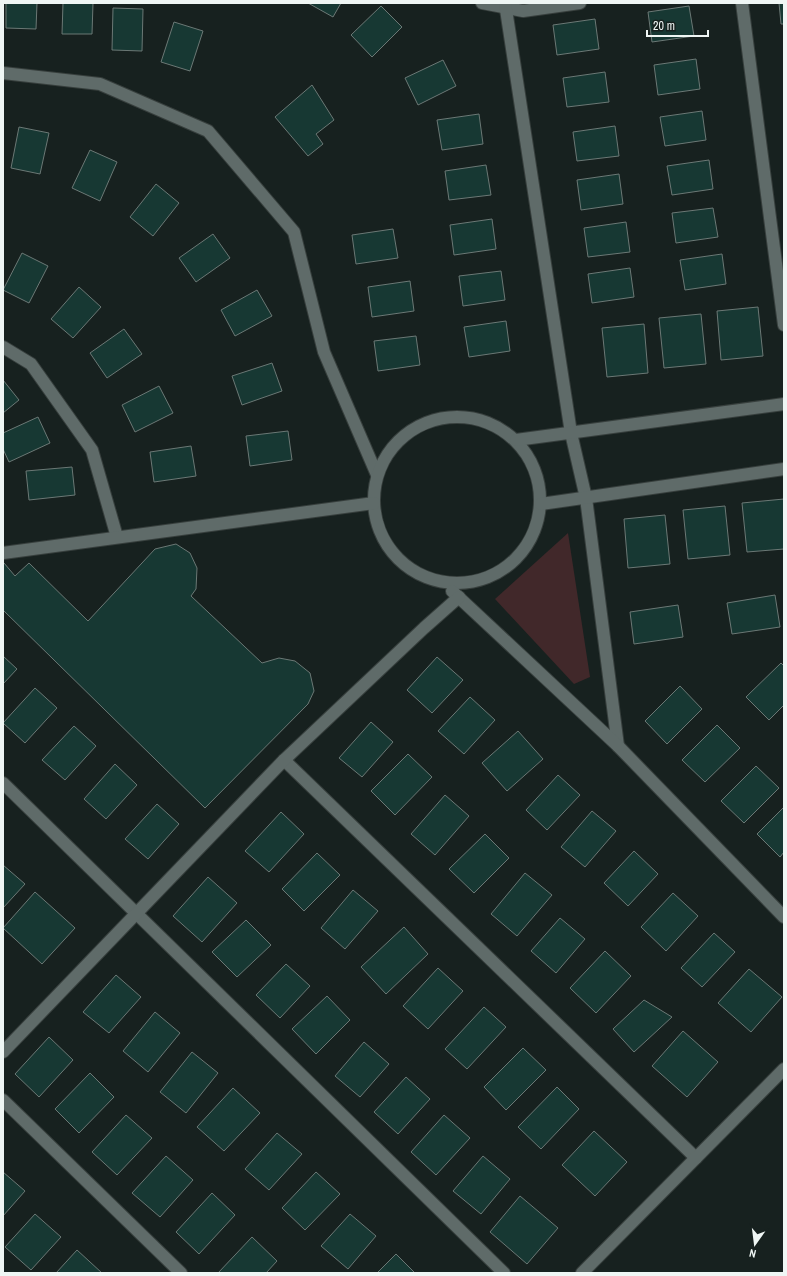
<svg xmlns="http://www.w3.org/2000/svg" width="787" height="1276" font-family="'Archivo Narrow',sans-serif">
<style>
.green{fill:#41282a}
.building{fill:#173833;stroke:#6b7875}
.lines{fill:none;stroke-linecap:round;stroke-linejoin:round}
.street-casing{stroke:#373f3d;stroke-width:14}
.street{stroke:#5f6b69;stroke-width:12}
</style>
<rect width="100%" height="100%" fill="#17211f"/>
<path class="green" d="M 568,533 L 590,677 L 574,684 L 495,599 Z"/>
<g class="building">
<path d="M 6,3 L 37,3 L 36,29 L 6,28 Z"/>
<path d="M 63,3 L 93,3 L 92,34 L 62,34 Z"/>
<path d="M 308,3 L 341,3 L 333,17 Z"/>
<path d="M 779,3 L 784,3 L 784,24 L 781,24 Z"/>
<path d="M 381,6 L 402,27 L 372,57 L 351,35 Z"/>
<path d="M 689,6 L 694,36 L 652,42 L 648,12 Z"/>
<path d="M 113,8 L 143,9 L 142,51 L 112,50 Z"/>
<path d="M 595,19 L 599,49 L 557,55 L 553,25 Z"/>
<path d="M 174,22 L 203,31 L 190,71 L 161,62 Z"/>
<path d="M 696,59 L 700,89 L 658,95 L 654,65 Z"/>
<path d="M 443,60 L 456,86 L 418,105 L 405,78 Z"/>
<path d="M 605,72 L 609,102 L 567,107 L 563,78 Z"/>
<path d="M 312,85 L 334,120 L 316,134 L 323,144 L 308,156 L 275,117 Z"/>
<path d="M 702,111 L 706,140 L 665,146 L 660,117 Z"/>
<path d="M 479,114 L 483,144 L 442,150 L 437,120 Z"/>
<path d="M 615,126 L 619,156 L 577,161 L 573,132 Z"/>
<path d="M 19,127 L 49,133 L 40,174 L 11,168 Z"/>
<path d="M 90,150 L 117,162 L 100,201 L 72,188 Z"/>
<path d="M 709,160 L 713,189 L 672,195 L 667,166 Z"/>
<path d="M 486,165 L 491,195 L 449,200 L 445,171 Z"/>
<path d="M 619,174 L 623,204 L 581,210 L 577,180 Z"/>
<path d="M 156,184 L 179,203 L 153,236 L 130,217 Z"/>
<path d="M 713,208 L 718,237 L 676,243 L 672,213 Z"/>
<path d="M 492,219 L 496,249 L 454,255 L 450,225 Z"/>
<path d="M 626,222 L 630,252 L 588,257 L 584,228 Z"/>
<path d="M 393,229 L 398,258 L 356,264 L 352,235 Z"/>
<path d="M 213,234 L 230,258 L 196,282 L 179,258 Z"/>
<path d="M 22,253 L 48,266 L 29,303 L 3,290 Z"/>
<path d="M 722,254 L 726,284 L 685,290 L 680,260 Z"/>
<path d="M 630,268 L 634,297 L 592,303 L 588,274 Z"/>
<path d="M 501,271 L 505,300 L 463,306 L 459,276 Z"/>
<path d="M 410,281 L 414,311 L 372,317 L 368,287 Z"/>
<path d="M 79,287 L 101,307 L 73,338 L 51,319 Z"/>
<path d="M 257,290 L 272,316 L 235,336 L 221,310 Z"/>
<path d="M 758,307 L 763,356 L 721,360 L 717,311 Z"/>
<path d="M 701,314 L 706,364 L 664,368 L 659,318 Z"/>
<path d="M 506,321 L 510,351 L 469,357 L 464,327 Z"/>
<path d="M 644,324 L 648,373 L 607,377 L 602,328 Z"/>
<path d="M 124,329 L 142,354 L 107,378 L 90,353 Z"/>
<path d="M 416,336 L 420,365 L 378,371 L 374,341 Z"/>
<path d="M 272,363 L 282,391 L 242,405 L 232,376 Z"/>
<path d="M 3,380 L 19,400 L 3,413 Z"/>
<path d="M 159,386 L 173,413 L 135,432 L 122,405 Z"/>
<path d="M 38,417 L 50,443 L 9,462 L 3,449 L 3,433 Z"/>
<path d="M 288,431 L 292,460 L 250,466 L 246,436 Z"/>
<path d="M 191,446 L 196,476 L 154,482 L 150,452 Z"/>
<path d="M 72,467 L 75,495 L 29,500 L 26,471 Z"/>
<path d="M 784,499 L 784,549 L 747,552 L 742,503 Z"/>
<path d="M 725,506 L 730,555 L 688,559 L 683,510 Z"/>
<path d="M 665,515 L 670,564 L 628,568 L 624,519 Z"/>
<path d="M 176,544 L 190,553 L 197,568 L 196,589 L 191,596 L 262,663 L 279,658 L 295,661 L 310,673 L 314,691 L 308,704 L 205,808 L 3,610 L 3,565 L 4,563 L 15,576 L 29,563 L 88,621 L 155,549 Z"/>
<path d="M 775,595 L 780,627 L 732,634 L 727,603 Z"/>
<path d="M 678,605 L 683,637 L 634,644 L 630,612 Z"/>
<path d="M 3,656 L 17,669 L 3,684 Z"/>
<path d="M 437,657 L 463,680 L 432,713 L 407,690 Z"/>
<path d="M 781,663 L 784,666 L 784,705 L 769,720 L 746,697 Z"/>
<path d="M 680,686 L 702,709 L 667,744 L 645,721 Z"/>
<path d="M 35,688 L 57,708 L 25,743 L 3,723 Z"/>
<path d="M 470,697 L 495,720 L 464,754 L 438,731 Z"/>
<path d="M 371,722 L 393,742 L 362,777 L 339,758 Z"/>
<path d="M 717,725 L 740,748 L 705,782 L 682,760 Z"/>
<path d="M 74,726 L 96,746 L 65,780 L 42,760 Z"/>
<path d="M 518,731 L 543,759 L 507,791 L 482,763 Z"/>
<path d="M 408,754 L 432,777 L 395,815 L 371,791 Z"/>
<path d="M 115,764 L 137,785 L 106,819 L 84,799 Z"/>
<path d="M 756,766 L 779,788 L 744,823 L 721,801 Z"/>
<path d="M 558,775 L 580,795 L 547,830 L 526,810 Z"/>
<path d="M 445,795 L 469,816 L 435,855 L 411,834 Z"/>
<path d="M 157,804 L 179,824 L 148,859 L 125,839 Z"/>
<path d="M 784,807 L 784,852 L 780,857 L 757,834 Z"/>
<path d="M 592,811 L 616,831 L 585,867 L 561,847 Z"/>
<path d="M 281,812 L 304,834 L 269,872 L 245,851 Z"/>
<path d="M 485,834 L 509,858 L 474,893 L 449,869 Z"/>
<path d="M 634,851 L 658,874 L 628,906 L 604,883 Z"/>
<path d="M 317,853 L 340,875 L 304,911 L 282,889 Z"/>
<path d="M 3,865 L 25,884 L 3,908 Z"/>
<path d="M 525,873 L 552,895 L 517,936 L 491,914 Z"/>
<path d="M 208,877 L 237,903 L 202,942 L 173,916 Z"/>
<path d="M 353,890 L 378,911 L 345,949 L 321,928 Z"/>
<path d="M 35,892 L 75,928 L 42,964 L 3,928 Z"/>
<path d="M 673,893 L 698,916 L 666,951 L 641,927 Z"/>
<path d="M 560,918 L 585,939 L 556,973 L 531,951 Z"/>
<path d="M 246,920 L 271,945 L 237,977 L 212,952 Z"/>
<path d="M 404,927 L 428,954 L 386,994 L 361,967 Z"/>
<path d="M 714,933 L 735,952 L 702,987 L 681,968 Z"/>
<path d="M 605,951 L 631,976 L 596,1013 L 570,988 Z"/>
<path d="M 286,964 L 310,986 L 280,1018 L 256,995 Z"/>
<path d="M 438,968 L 463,991 L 428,1029 L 403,1006 Z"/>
<path d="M 749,969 L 782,997 L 751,1032 L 718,1003 Z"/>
<path d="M 116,975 L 141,997 L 109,1033 L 83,1012 Z"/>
<path d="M 327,996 L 350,1020 L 316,1054 L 292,1029 Z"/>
<path d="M 644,1000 L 672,1017 L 634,1052 L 613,1029 Z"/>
<path d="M 484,1007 L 506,1027 L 467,1069 L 445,1049 Z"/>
<path d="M 155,1012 L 180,1033 L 148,1072 L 123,1051 Z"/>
<path d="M 683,1031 L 718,1062 L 687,1097 L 652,1066 Z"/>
<path d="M 49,1037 L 73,1060 L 39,1097 L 15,1074 Z"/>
<path d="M 364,1042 L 389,1064 L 360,1097 L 335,1076 Z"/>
<path d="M 523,1048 L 546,1070 L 506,1110 L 484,1087 Z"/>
<path d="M 192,1052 L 218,1073 L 186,1113 L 160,1092 Z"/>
<path d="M 90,1073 L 114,1097 L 79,1133 L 55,1109 Z"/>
<path d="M 406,1077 L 430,1099 L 398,1134 L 374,1112 Z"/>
<path d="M 557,1087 L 579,1109 L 541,1149 L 518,1127 Z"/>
<path d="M 233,1088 L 260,1113 L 224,1151 L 197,1127 Z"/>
<path d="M 126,1115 L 152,1138 L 117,1175 L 92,1152 Z"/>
<path d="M 444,1115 L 470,1138 L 436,1175 L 411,1152 Z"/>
<path d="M 594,1131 L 627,1162 L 595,1196 L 562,1165 Z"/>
<path d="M 277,1133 L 302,1154 L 269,1190 L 245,1169 Z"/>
<path d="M 166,1156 L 193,1180 L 160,1217 L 132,1193 Z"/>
<path d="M 483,1156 L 510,1179 L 481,1214 L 453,1191 Z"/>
<path d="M 3,1172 L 25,1191 L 3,1216 Z"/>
<path d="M 316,1172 L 340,1194 L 305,1230 L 282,1208 Z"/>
<path d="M 212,1193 L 235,1215 L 199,1254 L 176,1232 Z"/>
<path d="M 520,1196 L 558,1228 L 527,1264 L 490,1232 Z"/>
<path d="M 35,1214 L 61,1237 L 31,1270 L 5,1247 Z"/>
<path d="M 350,1214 L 376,1236 L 348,1269 L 321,1246 Z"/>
<path d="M 252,1237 L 277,1261 L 266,1273 L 218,1273 Z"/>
<path d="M 77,1250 L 102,1273 L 56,1273 Z"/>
<path d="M 396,1254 L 415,1273 L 377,1273 Z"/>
</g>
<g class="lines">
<g class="street-casing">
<g id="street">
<path d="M 482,3 L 523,11 L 580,3"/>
<path d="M 505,3 L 571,433 L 586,498 L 618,746"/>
<path d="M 742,3 L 784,325"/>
<path d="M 3,73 L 100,84 L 208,131 L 294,232 L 324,352 L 377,475"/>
<path d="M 3,347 L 31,364 L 92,450 L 117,537"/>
<circle cx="457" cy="500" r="83"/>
<path d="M 516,440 L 784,404"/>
<path d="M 541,504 L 784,469"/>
<path d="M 3,553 L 374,503"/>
<path d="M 452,591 L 618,746 L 784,917"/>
<path d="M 284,760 L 696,1158"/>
<path d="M 3,783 L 504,1273"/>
<path d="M 3,1052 L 284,760 L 424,628 L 459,597"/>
<path d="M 3,1100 L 181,1273"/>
<path d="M 582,1273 L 784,1069"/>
</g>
</g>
<use href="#street" class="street"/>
</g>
<rect width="787" height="1276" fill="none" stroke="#eff6f4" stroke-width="8"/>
<g transform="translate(755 1244) rotate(194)" stroke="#17211f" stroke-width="3" paint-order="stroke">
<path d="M0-3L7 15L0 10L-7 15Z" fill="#eff6f4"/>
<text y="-6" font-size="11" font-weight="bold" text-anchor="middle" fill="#eff6f4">N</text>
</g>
<path d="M647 30v6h61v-6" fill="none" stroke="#eff6f4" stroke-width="2"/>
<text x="653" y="30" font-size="12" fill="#eff6f4" stroke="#17211f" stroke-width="3" paint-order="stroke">20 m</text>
</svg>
